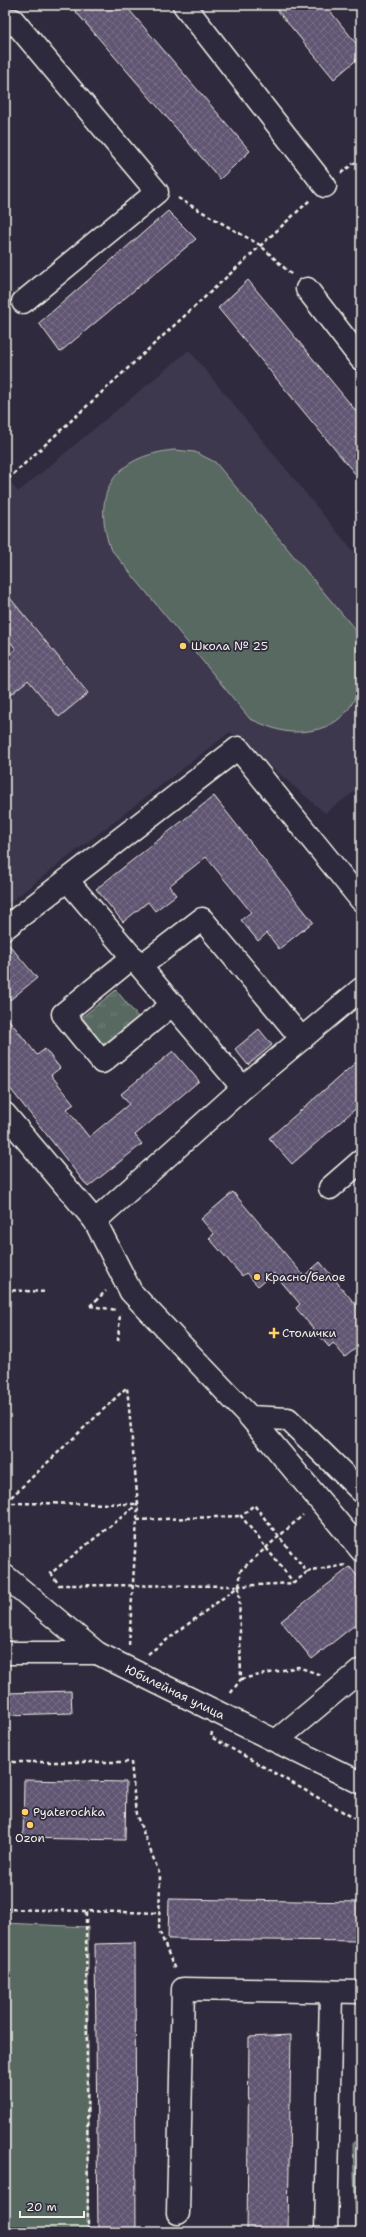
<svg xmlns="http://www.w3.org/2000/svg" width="366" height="2237" font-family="'Shantell Sans',sans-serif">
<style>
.built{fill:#3e374d}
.grass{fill:#586962;stroke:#a6ada5}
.park{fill:url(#park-tufts);stroke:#a6ada5}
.building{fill:url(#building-cross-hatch);stroke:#f4f1e8}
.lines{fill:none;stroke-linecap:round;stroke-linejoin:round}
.minor-casing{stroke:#f4f1e8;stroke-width:25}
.path{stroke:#f4f1e8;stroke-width:2.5;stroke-dasharray:4 3;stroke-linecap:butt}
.minor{stroke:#2f2a3d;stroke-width:22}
.poi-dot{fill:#ffd166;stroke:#2f2a3d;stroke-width:1.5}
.labels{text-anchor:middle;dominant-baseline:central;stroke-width:3.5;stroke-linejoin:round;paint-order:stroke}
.poi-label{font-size:12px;fill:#f4f1e8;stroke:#2f2a3d;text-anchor:start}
.street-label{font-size:12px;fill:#f4f1e8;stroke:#2f2a3d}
</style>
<defs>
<pattern id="park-tufts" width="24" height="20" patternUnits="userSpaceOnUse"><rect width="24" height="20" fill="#586962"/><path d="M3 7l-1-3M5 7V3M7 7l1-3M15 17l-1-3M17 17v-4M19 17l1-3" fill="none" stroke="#717f78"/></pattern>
<pattern id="building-cross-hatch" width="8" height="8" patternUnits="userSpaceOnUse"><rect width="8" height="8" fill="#615572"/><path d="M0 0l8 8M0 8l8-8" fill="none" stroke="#786e86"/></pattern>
</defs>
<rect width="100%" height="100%" fill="#2f2a3d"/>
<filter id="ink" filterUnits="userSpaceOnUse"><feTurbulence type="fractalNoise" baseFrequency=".025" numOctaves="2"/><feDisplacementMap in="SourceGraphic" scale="8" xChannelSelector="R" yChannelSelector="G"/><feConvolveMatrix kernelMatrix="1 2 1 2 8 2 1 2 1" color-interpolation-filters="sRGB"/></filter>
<g filter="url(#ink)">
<path class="built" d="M 189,350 L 361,561 L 361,787 L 325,813 L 230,732 L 5,906 L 5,476 L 18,492 Z"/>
<g class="grass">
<path d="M 174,450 L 195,452 L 215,462 L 358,633 C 361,643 361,652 361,663 C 361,705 341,731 297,732 C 281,733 265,725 250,719 L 110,548 C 91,491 115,456 174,450 Z"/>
<path d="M 5,1923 L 88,1927 L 88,2232 L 5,2232 Z"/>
</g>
<g class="park">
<path d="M 116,990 L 138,1017 L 103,1045 L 82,1017 Z"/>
<path d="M 353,2142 L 361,2143 L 361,2232 L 356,2232 Z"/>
</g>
<g class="building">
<path d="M 70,5 L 125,5 L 250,151 L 220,179 Z"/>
<path d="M 273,5 L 325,5 L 361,49 L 361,56 L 334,79 Z"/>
<path d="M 168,211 L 196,239 L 60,352 L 39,323 Z"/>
<path d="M 248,280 L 361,417 L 361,481 L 218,308 Z"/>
<path d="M 5,592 L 88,693 L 59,717 L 28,680 L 5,699 L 5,658 L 16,649 L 5,635 Z"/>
<path d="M 214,796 L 313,922 L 279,949 L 267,933 L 258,941 L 241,920 L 251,912 L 206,857 L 169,886 L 176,895 L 155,911 L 148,902 L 123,922 L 96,889 Z"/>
<path d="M 5,940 L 37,978 L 5,1004 Z"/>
<path d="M 5,1015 L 37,1055 L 45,1049 L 60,1068 L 51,1075 L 74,1104 L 67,1109 L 89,1137 L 129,1104 L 121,1094 L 173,1051 L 199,1081 L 135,1135 L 142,1144 L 88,1187 L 5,1082 Z"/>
<path d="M 259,1029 L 272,1045 L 248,1065 L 235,1049 Z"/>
<path d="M 361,1058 L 361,1104 L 292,1164 L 269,1138 Z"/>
<path d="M 233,1192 L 304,1276 L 320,1262 L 361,1311 L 361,1344 L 345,1357 L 333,1343 L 329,1347 L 296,1308 L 300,1304 L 274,1273 L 258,1286 L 246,1273 L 242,1276 L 209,1238 L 214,1234 L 201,1219 Z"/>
<path d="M 350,1567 L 361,1581 L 361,1620 L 312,1659 L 281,1621 Z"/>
<path d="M 71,1691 L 72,1713 L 8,1715 L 7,1693 Z"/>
<path d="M 24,1780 L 126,1782 L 125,1840 L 23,1838 Z"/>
<path d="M 169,1899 L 361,1902 L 361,1941 L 168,1939 Z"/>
<path d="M 135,1943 L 136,2231 L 98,2232 L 95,1944 Z"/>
<path d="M 291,2035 L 288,2232 L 247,2232 L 249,2037 Z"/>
</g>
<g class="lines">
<g class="minor-casing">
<g id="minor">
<path d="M 184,5 L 325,186"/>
<path d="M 5,26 L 13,20 L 157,192 L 23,302"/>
<path d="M 307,289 L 361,359"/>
<path d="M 67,880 L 243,1088"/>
<path d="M 5,928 L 238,748 L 361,900"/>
<path d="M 133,957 L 63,1014 L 102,1062 L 173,1004"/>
<path d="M 141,966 L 202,919 L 302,1039"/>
<path d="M 5,1114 L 95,1221 L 243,1088 L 361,989"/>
<path d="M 330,1188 L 361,1161"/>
<path d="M 95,1221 L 131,1292 L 250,1417 L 288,1419 L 361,1491"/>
<path d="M 250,1417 L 361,1550"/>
<path d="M 5,1576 L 97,1653 L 361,1783"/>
<path d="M 5,1653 L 97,1653"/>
<path d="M 276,1741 L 361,1670"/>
<path d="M 178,2213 L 183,1989 L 361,1992"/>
<path d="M 326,2232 L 331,1992"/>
</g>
</g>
<g class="path">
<path d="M 341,173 L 361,158"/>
<path d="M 178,198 L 260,245 L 292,275"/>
<path d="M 8,479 L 310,200"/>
<path d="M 5,1290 L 47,1292"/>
<path d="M 90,1306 L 117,1310"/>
<path d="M 90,1306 L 106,1291"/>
<path d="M 118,1341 L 120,1313"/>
<path d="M 6,1502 L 126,1388"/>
<path d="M 5,1503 L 138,1504 L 127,1387"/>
<path d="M 137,1520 L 241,1516"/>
<path d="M 307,1572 L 346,1565"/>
<path d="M 239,1586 L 241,1570 L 303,1515"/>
<path d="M 129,1645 L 138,1504 L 51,1573 L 59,1585 L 239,1586 L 241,1679 L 230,1694"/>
<path d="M 148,1654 L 239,1586 L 294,1583 L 307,1572 L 254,1505 L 241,1516 L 294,1583"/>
<path d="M 241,1679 L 298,1667 L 321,1675"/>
<path d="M 212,1732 L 211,1737 L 361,1822"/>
<path d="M 5,1762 L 131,1762 L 136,1814 L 160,1875 L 159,1930 L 175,1970"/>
<path d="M 5,1909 L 160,1913"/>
<path d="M 86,1912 L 88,2232"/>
</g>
<use href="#minor" class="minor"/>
</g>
</g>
<g class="poi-dot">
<circle cx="183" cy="646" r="4"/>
<circle cx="257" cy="1277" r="4"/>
<path d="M272 1327h4v4h4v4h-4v4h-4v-4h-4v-4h4z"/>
<circle cx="25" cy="1812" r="4"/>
<circle cx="30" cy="1825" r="4"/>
</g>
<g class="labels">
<g class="poi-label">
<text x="191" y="646">Школа № 25</text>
<text x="265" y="1277">Красно/белое</text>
<text x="282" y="1333">Столички</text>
<text x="33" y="1812">Pyaterochka</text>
<text x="30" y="1838" text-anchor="middle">Ozon</text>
</g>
<g class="street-label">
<text transform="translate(175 1692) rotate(26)">Юбилейная улица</text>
</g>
</g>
<rect width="366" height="2237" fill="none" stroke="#2f2a3d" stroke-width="20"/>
<rect x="10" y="10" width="346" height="2217" fill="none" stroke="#f4f1e8" stroke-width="1.5" filter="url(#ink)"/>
<path d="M20 2211v6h64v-6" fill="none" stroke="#f4f1e8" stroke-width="2"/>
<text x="26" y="2211" font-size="12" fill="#f4f1e8" stroke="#2f2a3d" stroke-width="3" paint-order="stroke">20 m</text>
</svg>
